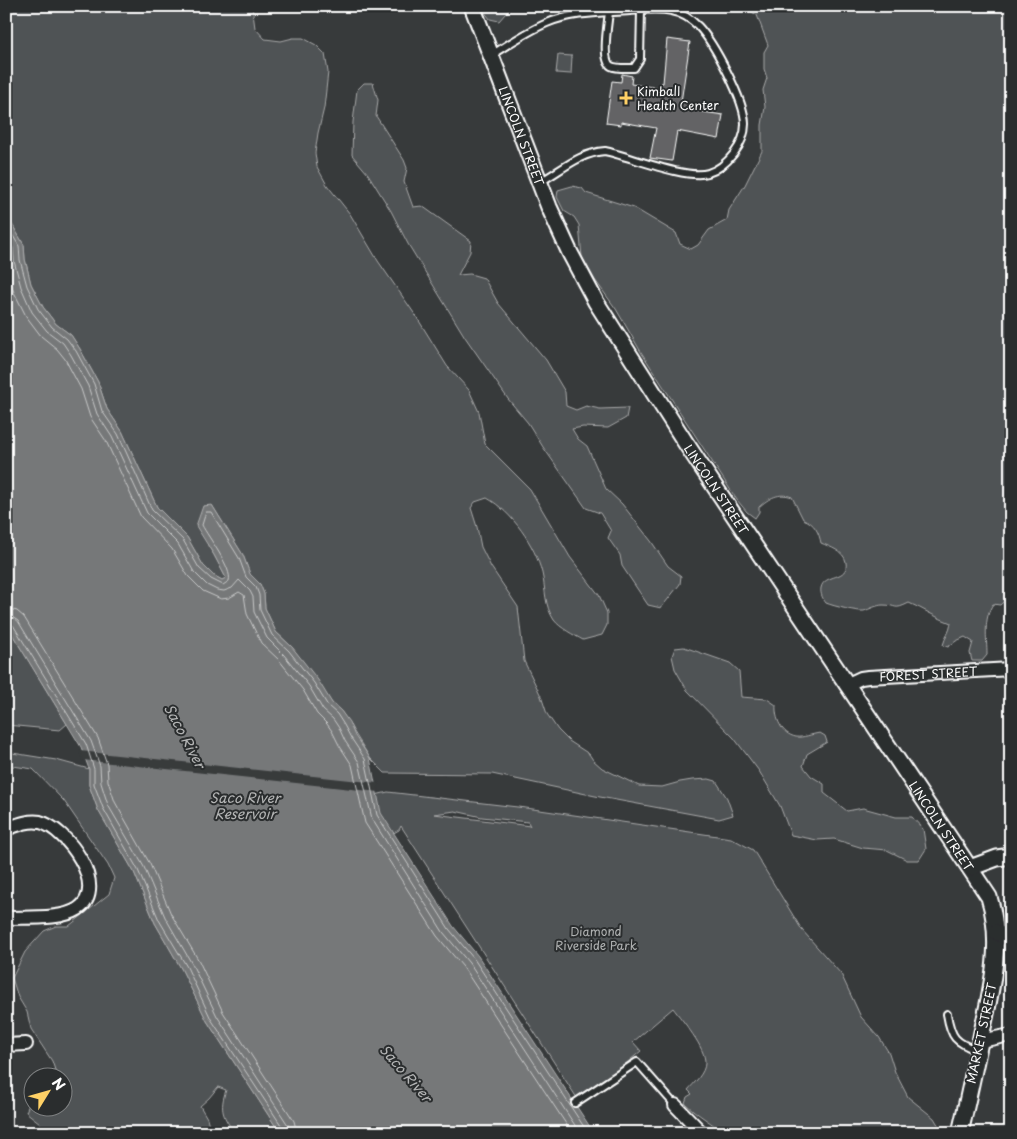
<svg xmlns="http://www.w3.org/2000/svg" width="1017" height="1139" font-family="'Playpen Sans',sans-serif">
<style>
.green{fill:#505354;stroke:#a8a9aa;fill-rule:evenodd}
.water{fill:#767879;stroke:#adaeaf}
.pier{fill:#373a3b}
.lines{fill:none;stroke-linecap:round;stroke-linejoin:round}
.shore{stroke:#c8c9c9;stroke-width:1}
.building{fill:#636465;stroke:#fff}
.service-casing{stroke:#fff;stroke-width:10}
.minor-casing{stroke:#fff;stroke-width:16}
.tertiary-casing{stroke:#fff;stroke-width:19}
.service{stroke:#2a2d2e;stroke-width:6}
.minor{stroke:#2a2d2e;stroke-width:12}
.tertiary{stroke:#2a2d2e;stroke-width:15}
.poi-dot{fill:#ffd166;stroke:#2a2d2e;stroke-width:2}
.labels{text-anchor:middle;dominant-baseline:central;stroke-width:4;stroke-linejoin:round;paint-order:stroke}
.poi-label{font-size:12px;fill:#fff;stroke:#2a2d2e;text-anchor:start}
.street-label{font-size:12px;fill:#fff;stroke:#2a2d2e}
.park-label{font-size:12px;fill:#b0b2b2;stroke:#2a2d2e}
.water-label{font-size:14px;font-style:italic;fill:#b4b5b5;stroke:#2a2d2e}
</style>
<rect width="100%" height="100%" fill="#373a3b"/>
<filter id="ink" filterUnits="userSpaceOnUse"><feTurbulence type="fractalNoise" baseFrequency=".02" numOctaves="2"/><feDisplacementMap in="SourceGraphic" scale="10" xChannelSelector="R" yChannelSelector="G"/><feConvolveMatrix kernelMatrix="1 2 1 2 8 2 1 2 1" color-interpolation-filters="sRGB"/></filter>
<g filter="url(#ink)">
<g class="green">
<path d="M 6,6 L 252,6 L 255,28 L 265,39 L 281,41 L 293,38 L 303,38 L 316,45 L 325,54 L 328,72 L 324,108 L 318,133 L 315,153 L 317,167 L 327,185 L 350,214 L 378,261 L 416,316 L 447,366 L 469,390 L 479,412 L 485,444 L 530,489 L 570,557 L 599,595 L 607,613 L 607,625 L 602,635 L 583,640 C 574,635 560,628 554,620 C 544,605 546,590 542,573 C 535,545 512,512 487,498 L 475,502 L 471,508 L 477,527 L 481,547 L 491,567 L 518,607 L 524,661 L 541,696 L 547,714 L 558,730 L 569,741 L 589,754 L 593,760 L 602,768 L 639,786 L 662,787 L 680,782 L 692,780 L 709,779 L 716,781 L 727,798 L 733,815 L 719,819 L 600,797 L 492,774 L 385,773 L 370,758 L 341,711 L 332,703 L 292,647 L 276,632 L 265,608 L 264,594 L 260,584 L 250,574 L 243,555 L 212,505 L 208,546 L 214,555 L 226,578 L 222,580 L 213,575 L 203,565 L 187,537 L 157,507 L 122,431 L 107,409 L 98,382 L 80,349 L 71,335 L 56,324 L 43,307 L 31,284 L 25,259 L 24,245 L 6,214 Z"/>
<path d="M 480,6 L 512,6 L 499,21 L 490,19 Z"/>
<path d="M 722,6 L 1011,6 L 1011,595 L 1000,605 L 993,604 C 983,619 987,638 987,655 L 982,661 L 972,661 L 970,653 L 973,642 L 965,637 L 956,641 L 948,647 L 943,645 C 945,637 950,632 951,623 C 936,618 924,609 909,603 C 893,611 898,605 883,605 C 877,605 870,609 864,611 C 858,612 833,606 826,603 C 823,599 820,594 821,588 C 824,573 849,581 846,562 C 844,551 830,547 821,543 C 819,533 815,523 803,519 L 792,497 C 779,492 769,498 759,507 L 759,512 L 755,518 L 747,512 L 737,500 L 641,352 L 616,309 L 595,280 L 582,257 L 579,225 L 574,217 L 564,211 L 557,197 L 558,190 L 572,186 L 582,188 L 586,193 L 634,208 L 676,233 L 680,244 L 691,249 L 698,245 L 709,230 L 727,220 L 729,210 L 745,185 L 762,151 L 762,125 L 765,107 L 763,90 L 767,78 L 764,69 L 764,52 L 768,45 L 757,15 L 743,7 L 735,10 Z"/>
<path d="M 558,55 L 572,56 L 571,74 L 556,73 Z"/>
<path d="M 364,83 L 373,83 L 378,100 L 376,116 L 404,160 L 407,168 L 404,182 L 413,207 L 422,206 L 471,241 L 470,252 L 458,275 L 470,274 L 484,278 L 498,303 L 546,360 L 565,392 L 566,406 L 576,410 L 586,406 L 600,409 L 628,408 L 626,418 L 608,428 L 583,427 L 572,429 L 578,439 L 587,446 L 606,489 L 622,504 L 651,541 L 668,566 L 681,576 L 680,584 L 661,608 L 648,605 L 622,566 L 620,555 L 608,538 L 611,531 L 600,513 L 586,508 L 543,447 L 528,423 L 508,399 L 465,337 L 408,244 L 391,211 L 368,174 L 352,155 L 353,122 L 357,90 Z"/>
<path d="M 6,624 L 67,724 L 60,730 L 6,725 Z"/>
<path d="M 684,647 L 730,663 L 739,671 L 741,697 L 767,699 L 776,705 C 775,718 781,734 796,737 C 803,738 812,734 820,733 L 825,736 L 827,742 L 807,754 L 803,766 L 811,776 L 824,784 L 824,793 L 847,811 L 863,808 L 896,817 L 912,817 L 923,829 L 926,849 L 919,860 L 907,860 L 887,850 L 863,848 L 834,839 L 817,840 L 791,835 L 780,806 L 759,771 L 734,738 L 687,690 L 675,669 L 672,656 L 675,648 Z"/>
<path d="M 6,752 L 56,760 L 89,769 L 89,785 L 98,810 L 134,872 L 155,923 L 182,970 L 207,1021 L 280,1133 L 235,1133 C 223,1117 219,1110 226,1090 L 218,1087 L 209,1098 L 200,1106 L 207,1118 L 211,1133 L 39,1133 L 40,1123 L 26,1112 L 32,1096 L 32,1106 L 62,1106 L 62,1076 L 57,1076 L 52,1061 L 31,1029 L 27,1012 L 18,997 L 12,978 L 25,952 L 44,931 L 56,926 L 69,926 L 109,894 L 114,878 L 108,865 L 64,801 L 33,769 L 6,765 Z"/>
<path d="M 388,792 L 526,808 L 731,838 L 753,850 L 802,930 L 841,974 L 861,1017 L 879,1037 L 889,1053 L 895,1072 L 908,1097 L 934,1118 L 943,1133 L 724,1133 C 711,1122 697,1115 685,1103 L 687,1097 L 692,1094 L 688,1090 C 694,1083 705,1073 705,1063 C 706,1048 682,1020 673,1008 L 633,1042 L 641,1051 L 612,1075 L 577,1098 L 401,826 L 399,830 L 390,835 L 371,796 ZM 455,811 L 482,817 L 528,822 L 530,826 L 434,814 Z"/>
</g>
<path class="water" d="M 6,214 L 24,245 L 25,259 L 31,284 L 43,307 L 56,324 L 71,335 L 80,349 L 98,382 L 107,409 L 122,431 L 157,507 L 187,537 L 203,565 L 213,575 L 222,580 L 226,578 L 214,555 L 196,526 L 203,506 L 212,505 L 243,555 L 250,574 L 260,584 L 264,594 L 265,608 L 276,632 L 292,647 L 318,680 L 332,703 L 341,711 L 349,722 L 355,736 L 370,758 L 381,813 L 453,926 L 478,956 L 594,1133 L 280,1133 L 207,1021 L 182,970 L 155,923 L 134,872 L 98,810 L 89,785 L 89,769 L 81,747 L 6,624 Z"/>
<path class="pier" d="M 80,751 L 378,783 L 379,792 L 83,760 Z"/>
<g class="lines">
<g class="shore">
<path d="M 6,224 L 19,246 L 20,260 L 27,286 L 38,309 L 52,327 L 67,339 L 76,351 L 94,384 L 102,411 L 118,434 L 152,510 L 183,540 L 199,568 L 211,579 L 223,585 L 229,581 C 233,569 208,537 202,525 L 206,512 L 211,512 L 239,558 L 246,577 L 256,587 L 259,595 L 260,610 L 272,635 L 289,651 L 314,683 L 328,706 L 337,714 L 344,725 L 351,738 L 365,759 L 377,815 L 449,929 L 474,959 L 588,1133"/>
<path d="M 6,236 L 13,248 L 14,261 L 21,287 L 32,312 L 47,331 L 63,343 L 71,355 L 88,386 L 97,414 L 112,437 L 147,513 L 178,544 L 194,572 L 207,585 L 217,590 L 224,591 L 232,588 L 239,580 L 250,591 L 253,597 L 254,612 L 267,638 L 284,655 L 309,686 L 323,710 L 333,719 L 339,728 L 345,741 L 359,762 L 372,819 L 443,932 L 469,963 L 580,1133"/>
<path d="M 6,262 L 13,290 L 26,316 L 41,336 L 57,349 L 65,359 L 81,389 L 90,417 L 106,441 L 141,517 L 172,549 L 188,576 L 203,591 L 221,599 L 229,598 L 239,592 L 244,595 L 247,614 L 261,643 L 279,660 L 303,690 L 317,714 L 327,724 L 332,731 L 339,745 L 352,765 L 365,823 L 437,936 L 463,967 L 572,1133"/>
<path d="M 6,608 L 17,611 L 24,617 L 98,738 L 107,764 L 108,781 L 115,802 L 150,864 L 171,914 L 199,961 L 223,1012 L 294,1121 L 297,1133"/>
<path d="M 6,616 L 12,617 L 18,621 L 91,741 L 100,766 L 101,783 L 108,805 L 144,867 L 165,917 L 192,964 L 217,1016 L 288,1125 L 290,1133"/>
<path d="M 6,622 L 13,625 L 86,744 L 94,769 L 94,784 L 103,808 L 138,870 L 159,920 L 187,967 L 211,1019 L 283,1128 L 284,1133"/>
</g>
</g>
<path class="building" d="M 667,39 L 690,42 L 681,102 L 693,104 L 692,105 L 697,106 L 697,111 L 723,115 L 719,139 L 677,131 L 672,161 L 650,158 L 656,128 L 621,122 L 621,125 L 606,123 L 612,81 L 621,82 L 622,74 L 632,76 L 631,84 L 660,88 L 661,83 L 663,83 Z"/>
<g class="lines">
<g class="service-casing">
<g id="service">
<path d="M 609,12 C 608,23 601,60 611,66 C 617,69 627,68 634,68 L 640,59 L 641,10"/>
<path d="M 491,55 C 509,44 528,31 547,23 C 573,12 603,13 630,11 C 643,10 658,8 671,11 C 681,13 691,19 698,26 C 714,43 745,101 745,124 C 745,144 727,167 708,173 C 686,180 629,156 605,151 C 579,153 562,170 540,182"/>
<path d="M 947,1014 C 951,1038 955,1042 978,1051"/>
<path d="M 575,1103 L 637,1062 L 675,1105"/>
</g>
</g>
<g class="minor-casing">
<g id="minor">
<path id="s1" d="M 846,685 L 861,678 L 868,677 L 1011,669"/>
<path d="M 6,829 C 17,825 28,820 40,822 C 66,828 110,887 78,909 C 61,920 27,917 6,918"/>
<path d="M 980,1041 L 1011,1035"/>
<path d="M 6,1045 L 26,1044"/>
<path d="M 675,1105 L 702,1133"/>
</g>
</g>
<g class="tertiary-casing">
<g id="tertiary">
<path id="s2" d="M 472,6 L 549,207 L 570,253 L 596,302 L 687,445 L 989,897 C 1003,942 992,987 982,1032 C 975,1066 968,1099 960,1133"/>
<path d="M 970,868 L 997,858 L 1011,856"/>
<path d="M 996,932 L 1011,940"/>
</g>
</g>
<use href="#service" class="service"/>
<use href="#minor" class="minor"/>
<use href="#tertiary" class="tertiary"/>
</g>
</g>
<path class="poi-dot" d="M623.5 90.5h5v5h5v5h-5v5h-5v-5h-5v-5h5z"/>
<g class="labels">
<g class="poi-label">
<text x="637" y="91">Kimball<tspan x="637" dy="14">Health Center</tspan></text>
</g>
<g class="street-label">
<text stroke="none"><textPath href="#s2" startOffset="139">LINCOLN STREET</textPath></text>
<text stroke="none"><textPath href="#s2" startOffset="544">LINCOLN STREET</textPath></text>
<text stroke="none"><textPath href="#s1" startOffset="84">FOREST STREET</textPath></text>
<text stroke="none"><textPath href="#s2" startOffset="949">LINCOLN STREET</textPath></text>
<text transform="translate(981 1033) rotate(-78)">MARKET STREET</text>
</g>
<g class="park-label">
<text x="596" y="931">Diamond<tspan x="596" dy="14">Riverside Park</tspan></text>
</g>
<g class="water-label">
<text transform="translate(185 736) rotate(62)">Saco River</text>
<text x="245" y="797">Saco River<tspan x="245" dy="16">Reservoir</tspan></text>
<text transform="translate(406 1073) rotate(49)">Saco River</text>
</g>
</g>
<rect width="1017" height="1139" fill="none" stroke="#2a2d2e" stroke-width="25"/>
<rect x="12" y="12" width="992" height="1114" fill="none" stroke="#fff" stroke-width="2" filter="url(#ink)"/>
<g transform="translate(48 1092) rotate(53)"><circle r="24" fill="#2a2d2e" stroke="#7f8182"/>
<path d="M0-4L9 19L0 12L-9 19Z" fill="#ffd166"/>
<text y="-8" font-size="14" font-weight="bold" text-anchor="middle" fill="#ffffff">N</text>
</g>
</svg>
